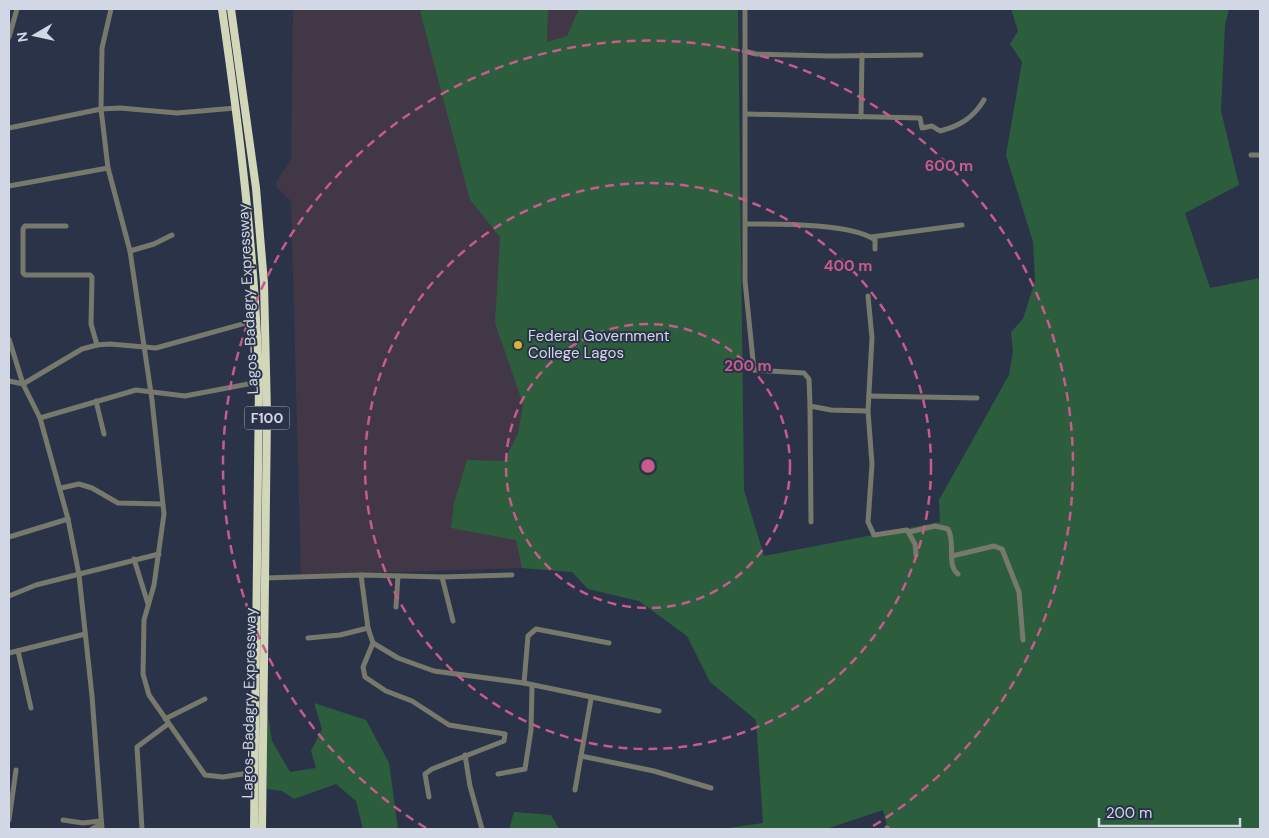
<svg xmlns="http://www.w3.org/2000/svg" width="1269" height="838" font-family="'DM Sans',sans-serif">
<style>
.education{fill:#413747}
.green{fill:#2c5e3d}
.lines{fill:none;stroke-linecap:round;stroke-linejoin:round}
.minor{stroke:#77796d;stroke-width:5}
.highway{stroke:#d3d7ba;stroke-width:8}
.ring{fill:none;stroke:#c75b8b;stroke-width:2.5;stroke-dasharray:9 6}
.poi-dot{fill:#d9b334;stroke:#2b3349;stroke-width:2}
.labels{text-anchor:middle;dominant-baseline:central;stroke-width:4;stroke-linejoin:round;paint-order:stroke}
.shield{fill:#2b3349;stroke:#9fa6b6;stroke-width:1}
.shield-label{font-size:14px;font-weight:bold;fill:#d1d7e4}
.street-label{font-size:15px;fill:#d1d7e4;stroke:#2b3349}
.poi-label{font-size:15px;fill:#d1d7e4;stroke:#2b3349;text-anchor:start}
.centre{fill:#c75b8b;stroke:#2b3349;stroke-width:2.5}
.ring-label{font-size:15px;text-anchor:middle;font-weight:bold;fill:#c75b8b;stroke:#2b3349;stroke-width:4;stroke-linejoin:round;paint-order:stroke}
</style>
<rect width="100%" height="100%" fill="#2b3349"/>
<path class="education" d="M 293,9 L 738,9 L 572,572 L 522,568 L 301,575 L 291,201 L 276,187 L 276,182 L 291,160 Z"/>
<g class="green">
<path d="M 425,9 L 548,9 L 547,42 L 567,36 L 579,9 L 738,9 L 744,490 L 764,556 L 940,522 L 939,500 L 1009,375 L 1013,351 L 1011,332 L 1023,319 L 1035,281 L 1033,242 L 1006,155 L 1022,62 L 1010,44 L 1018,31 L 1011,9 L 1229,9 L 1225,25 L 1221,111 L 1239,185 L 1185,213 L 1210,288 L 1260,278 L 1260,829 L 888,829 L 883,810 L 826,829 L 721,829 L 763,823 L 756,720 L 710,682 L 687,636 L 639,601 L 588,589 L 572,572 L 522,568 L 516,540 L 451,528 L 454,503 L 467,460 L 504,461 L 518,433 L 523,404 L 495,323 L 500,237 L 470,200 L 420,11 Z"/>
<path d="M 266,702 L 272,741 L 290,772 L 316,768 L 311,751 L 322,729 L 314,703 L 366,720 L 389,763 L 398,829 L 363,829 L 356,801 L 336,784 L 294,799 L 282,791 L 267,789 Z"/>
<path d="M 514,812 L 551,815 L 559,829 L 509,829 Z"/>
</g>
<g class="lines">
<g class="minor">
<path d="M 111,9 L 102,48 L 101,109 L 108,168 L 130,251 L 152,400 L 164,514 L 154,585 L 144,620 L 143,674 L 149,695 L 205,775 L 223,777 L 255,772"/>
<path d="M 745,9 L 745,281 L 754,370 L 804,373 L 809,379 L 810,406 L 831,410 L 868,411"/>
<path d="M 9,37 L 17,9"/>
<path d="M 744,51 L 756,54 L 830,56 L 921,55"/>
<path d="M 747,114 L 920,118 L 922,128 L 932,126 L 940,131 C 960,126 973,118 984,100"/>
<path d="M 861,117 L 862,55"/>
<path d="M 9,128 L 101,109 L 120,108 L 177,113 L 236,108"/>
<path d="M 1251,155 L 1260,155"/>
<path d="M 9,186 L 108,168"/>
<path d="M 746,224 C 775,224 853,223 875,240 L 875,249"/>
<path d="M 66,226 L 25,226 L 23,229 L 23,273 L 25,275 L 90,275 L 92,277 L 91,324 L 97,345"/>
<path d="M 871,237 L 962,225"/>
<path d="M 130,251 L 154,244 L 172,235"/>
<path d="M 868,296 L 872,338 L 868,411 L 872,464 L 868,522 L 874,535 L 907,530 L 915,544 L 916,555"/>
<path d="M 9,339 L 23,384 L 40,418 L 68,519 L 79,575 L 92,696 L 102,829"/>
<path d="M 9,381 L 23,384 L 82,349 L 97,345 L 110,344 L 156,348 L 257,320"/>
<path d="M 869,396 L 977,398"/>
<path d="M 96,401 L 104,434"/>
<path d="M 810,406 L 811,522"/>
<path d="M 40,418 L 136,390 L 185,396 L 259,382"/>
<path d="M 61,488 L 79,484 L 92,488 L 118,503 L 162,504"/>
<path d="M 909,532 L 935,526 L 948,529 C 956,542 946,565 958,574"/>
<path d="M 9,537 L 68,519"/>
<path d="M 952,556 L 994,546 L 1002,549 L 1019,592 L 1023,640"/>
<path d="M 134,559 L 148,604"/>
<path d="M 361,575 L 368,628 L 373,643 L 398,658 L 434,671 L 524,683 L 659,711"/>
<path d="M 442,577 L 453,621"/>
<path d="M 265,578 L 361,575 L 442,577 L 512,575"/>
<path d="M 9,596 L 36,585 L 159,554"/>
<path d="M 396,607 L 398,576"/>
<path d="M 308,638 L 340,635 L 368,628"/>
<path d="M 373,643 L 363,667 L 365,677 L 386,691 L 412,701 L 449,725 L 505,734 L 504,741 L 432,769 L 425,774 L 429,797"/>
<path d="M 18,651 L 31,708"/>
<path d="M 9,653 L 85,634"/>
<path d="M 524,683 L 528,636 L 536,629 L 609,643"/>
<path d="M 165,719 L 205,699"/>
<path d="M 465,755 L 470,786 L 482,829"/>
<path d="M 581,756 L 654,771 L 711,788"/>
<path d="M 498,774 L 525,769 L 531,730 L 532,686"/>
<path d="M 575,790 L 591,699"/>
<path d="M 9,820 L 16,770"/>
<path d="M 63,820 L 83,823 L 100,821"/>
<path d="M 887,828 L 888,829"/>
<path d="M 92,829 L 101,824"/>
<path d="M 142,829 L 137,747 L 168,724"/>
</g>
<g class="highway">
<path d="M 222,9 C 240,133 255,256 259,382 L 254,829"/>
<path d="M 231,9 L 256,188 L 264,283 L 267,414 L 262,829"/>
</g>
</g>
<g class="ring">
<circle cx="648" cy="466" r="142"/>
<circle cx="648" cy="466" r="283"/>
<path d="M426 828A425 425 0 1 1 870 828"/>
</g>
<circle class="poi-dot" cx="518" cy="345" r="5"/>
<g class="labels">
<rect class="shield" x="244.5" y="406.5" width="45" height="23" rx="4"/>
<g class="shield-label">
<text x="267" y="418">F100</text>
</g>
<g class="street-label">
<text transform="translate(248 299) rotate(-93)">Lagos-Badagry Expressway</text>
<text transform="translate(249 703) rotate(-89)">Lagos-Badagry Expressway</text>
</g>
<g class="poi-label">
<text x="528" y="336">Federal Government<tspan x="528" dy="17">College Lagos</tspan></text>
</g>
</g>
<circle cx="648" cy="466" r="8" class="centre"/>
<g class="ring-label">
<text x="949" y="171">600 m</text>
<text x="848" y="271">400 m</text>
<text x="748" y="371">200 m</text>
</g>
<rect width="1269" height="838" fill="none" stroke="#d1d7e4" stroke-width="20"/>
<g transform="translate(35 35) rotate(261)" stroke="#2b3349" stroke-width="4" paint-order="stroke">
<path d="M0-4L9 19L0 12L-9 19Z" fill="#d1d7e4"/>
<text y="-8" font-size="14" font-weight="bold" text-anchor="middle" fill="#d1d7e4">N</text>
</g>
<path d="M1099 818v8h141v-8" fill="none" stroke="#d1d7e4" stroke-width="2.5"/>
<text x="1106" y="818" font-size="15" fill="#d1d7e4" stroke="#2b3349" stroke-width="4" paint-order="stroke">200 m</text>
</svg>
